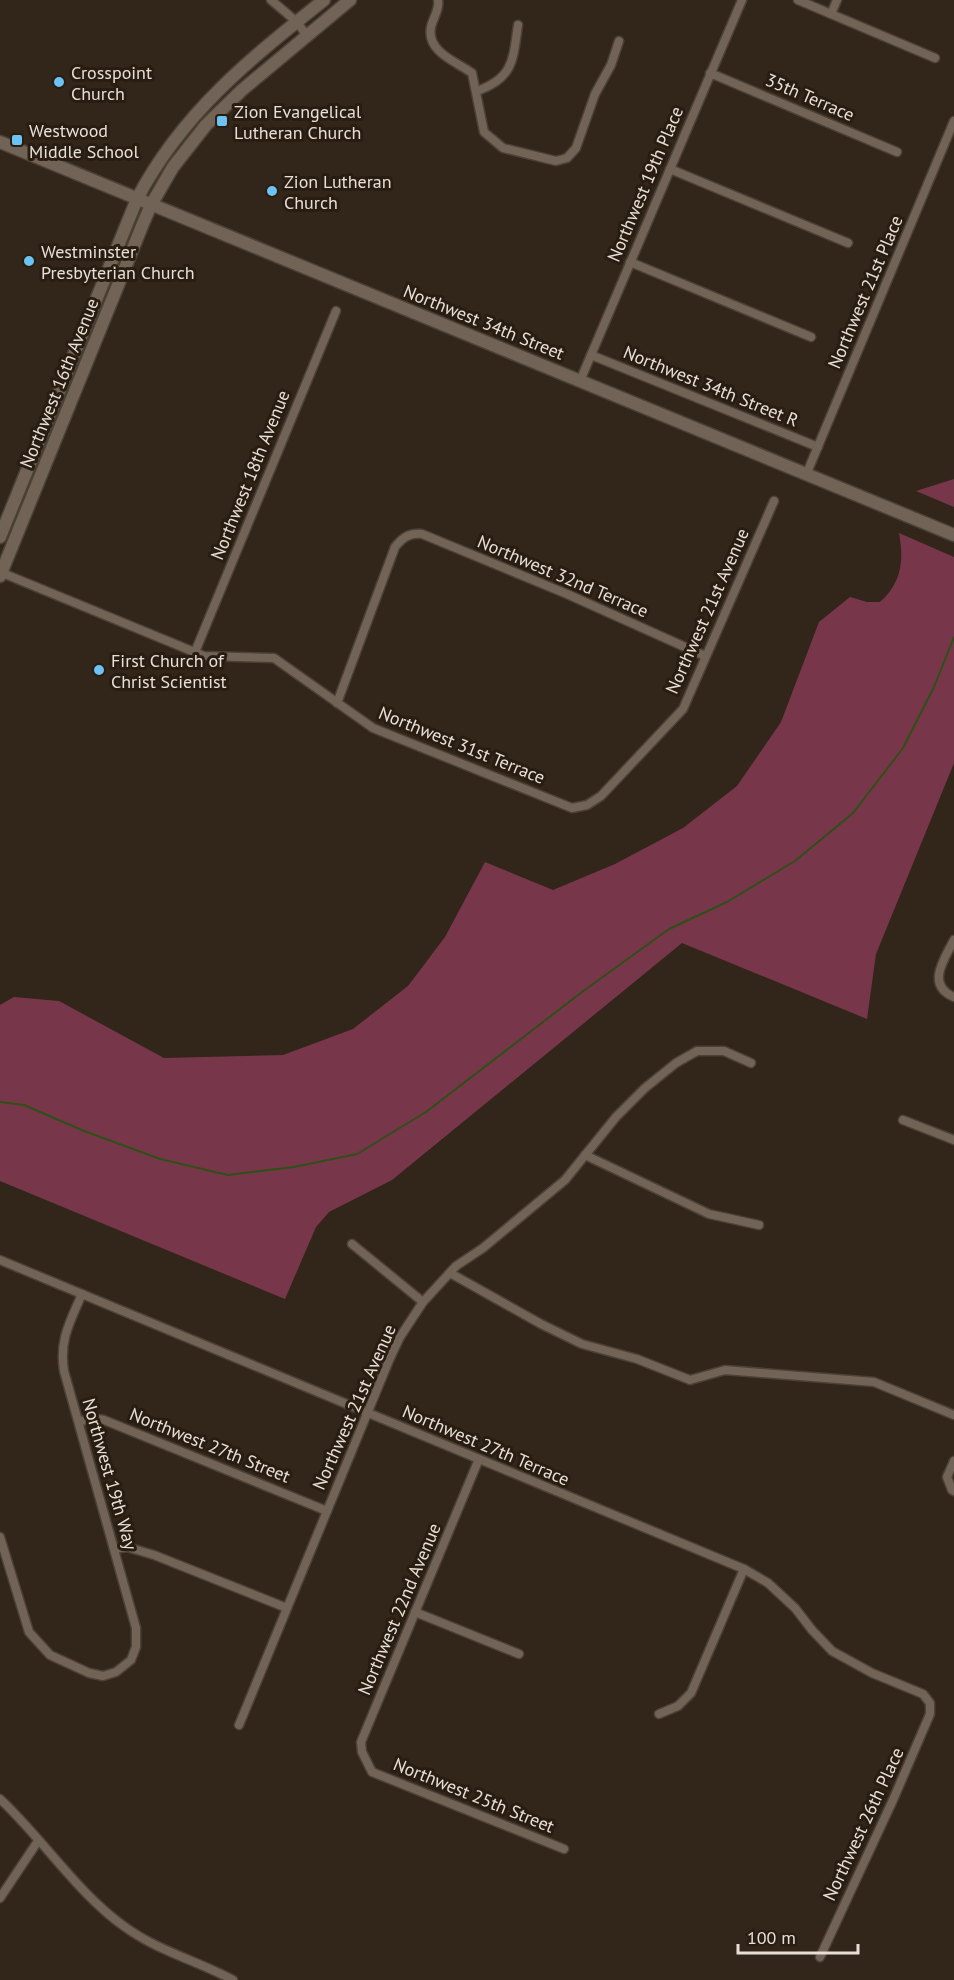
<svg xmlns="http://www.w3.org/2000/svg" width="954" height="1980" font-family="'PT Sans',sans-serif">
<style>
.forest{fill:#78364b}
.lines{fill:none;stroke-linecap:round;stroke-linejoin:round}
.stream{stroke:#2e5016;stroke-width:2}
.minor-casing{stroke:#4b4137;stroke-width:11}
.secondary-casing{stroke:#4b4137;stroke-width:15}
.minor{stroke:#716355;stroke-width:8}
.secondary{stroke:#716355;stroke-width:12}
.poi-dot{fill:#6cc3f3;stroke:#281d10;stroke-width:2}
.labels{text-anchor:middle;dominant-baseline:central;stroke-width:6;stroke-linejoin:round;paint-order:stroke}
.poi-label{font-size:18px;fill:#e8e0d7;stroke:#281d10;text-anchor:start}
.street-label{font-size:18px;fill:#e8e0d7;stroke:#281d10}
</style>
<rect width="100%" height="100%" fill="#32261a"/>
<g class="forest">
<path d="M 954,479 L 954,507 L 916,491 Z"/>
<path d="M 899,533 L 954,557 L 954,763 L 876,954 L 867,1019 L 682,943 L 392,1180 L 329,1212 L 316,1227 L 285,1299 L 0,1181 L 0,1005 L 14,997 L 59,1001 L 164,1058 L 283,1055 L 353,1029 L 408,986 L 445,937 L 485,862 L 553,890 L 615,864 L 683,828 L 737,786 L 781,722 L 819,622 L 850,597 L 867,602 L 880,602 C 902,582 904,561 899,533 Z"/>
</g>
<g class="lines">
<path class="stream" d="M 0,1102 L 24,1105 L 84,1131 L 160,1159 L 228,1175 L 294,1167 L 357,1154 L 426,1112 L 582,992 L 669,929 L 727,902 L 795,861 L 853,813 L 903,748 L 934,687 L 954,637"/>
<g class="minor-casing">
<g id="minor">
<path d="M 271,0 L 297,22 L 307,36"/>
<path d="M 438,0 C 440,9 433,18 431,27 C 426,52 457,62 472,73 L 484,132 L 503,148 L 556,161 L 567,158 L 576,148 L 595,94 L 611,65 L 619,41"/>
<path d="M 798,0 L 935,58"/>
<path d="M 831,14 L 837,0"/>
<path d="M 710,73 L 897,152"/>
<path d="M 477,91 C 514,78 513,59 518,25"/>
<path d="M 670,169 L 848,243"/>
<path d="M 630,262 L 811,337"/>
<path d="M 591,355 L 818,447"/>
<path d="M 580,381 L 742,0"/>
<path d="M 806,475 L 954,121"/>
<path d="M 0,572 L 204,656 L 274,658 L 373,728 L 572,808 L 587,805 L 601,796 L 683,709 L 774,501"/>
<path d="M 195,652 L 336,311"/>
<path d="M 337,703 L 395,547 C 403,537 409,533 422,534 L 567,594 L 705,656"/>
<path d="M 954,940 C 945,958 925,985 954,997"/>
<path d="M 903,1120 L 954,1140"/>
<path d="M 585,1155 L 709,1214 L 759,1225"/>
<path d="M 352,1244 L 423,1302"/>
<path d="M 0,1260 L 744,1569 L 768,1583 L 795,1608 L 812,1630 L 832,1651 L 872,1673 L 923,1694 L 930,1703 L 930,1714 L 893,1800 L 820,1957"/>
<path d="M 450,1273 L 541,1324 L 582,1344 L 637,1359 L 690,1380 L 725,1370 L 874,1382 L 954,1415"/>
<path d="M 79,1421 L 98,1419 L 104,1420 L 327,1511"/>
<path d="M 479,1459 L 361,1742 L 362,1752 L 372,1772 L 564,1849"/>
<path d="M 954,1461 L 947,1477 L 952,1490 L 954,1491"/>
<path d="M 0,1537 L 29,1632 L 50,1655 L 89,1673 L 103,1676 L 116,1672 L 131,1660 L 136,1647 L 136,1628 L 64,1371 C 59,1340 70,1322 82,1294"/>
<path d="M 114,1549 L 127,1547 L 154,1555 L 287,1608"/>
<path d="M 415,1612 L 519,1654"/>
<path d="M 659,1714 L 678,1706 L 691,1693 L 744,1569"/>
<path d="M 239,1725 L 390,1358 L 400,1337 L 423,1302 L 456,1266 L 483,1248 L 565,1180 L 616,1117 L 645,1088 L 676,1063 L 697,1051 L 724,1051 L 751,1063"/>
<path d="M 0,1799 C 43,1839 77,1893 125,1927 C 158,1951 198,1961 233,1980"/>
<path d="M 0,1898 L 38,1841"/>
</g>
</g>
<g class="secondary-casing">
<g id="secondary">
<path d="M 0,142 L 954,535"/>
<path d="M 0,537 L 137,199 C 182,113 250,59 324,0"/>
<path d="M 0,576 L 142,226 L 151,205 L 173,167 L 206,125 L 242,90 L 350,0"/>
</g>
</g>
<use href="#minor" class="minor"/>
<use href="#secondary" class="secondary"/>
</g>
<g class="poi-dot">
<circle cx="59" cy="82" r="6"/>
<rect x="216" y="115" width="12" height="12" rx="3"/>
<rect x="11" y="134" width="12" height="12" rx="3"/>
<circle cx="272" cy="191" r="6"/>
<circle cx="29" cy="261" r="6"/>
<circle cx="99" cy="670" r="6"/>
</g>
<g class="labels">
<g class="poi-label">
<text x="71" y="72">Crosspoint<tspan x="71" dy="21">Church</tspan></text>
<text x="234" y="111">Zion Evangelical<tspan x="234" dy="21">Lutheran Church</tspan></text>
<text x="29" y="130">Westwood<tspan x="29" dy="21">Middle School</tspan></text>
<text x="284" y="181">Zion Lutheran<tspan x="284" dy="21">Church</tspan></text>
<text x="41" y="251">Westminster<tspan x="41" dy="21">Presbyterian Church</tspan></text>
<text x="111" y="660">First Church of<tspan x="111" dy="21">Christ Scientist</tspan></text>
</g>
<g class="street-label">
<text transform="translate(810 97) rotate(23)">35th Terrace</text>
<text transform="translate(645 184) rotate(-67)">Northwest 19th Place</text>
<text transform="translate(865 292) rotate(-67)">Northwest 21st Place</text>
<text transform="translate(484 322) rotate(22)">Northwest 34th Street</text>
<text transform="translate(59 383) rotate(-68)">Northwest 16th Avenue</text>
<text transform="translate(711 386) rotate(22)">Northwest 34th Street R</text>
<text transform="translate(250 475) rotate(-68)">Northwest 18th Avenue</text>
<text transform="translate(563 576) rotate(23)">Northwest 32nd Terrace</text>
<text transform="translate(707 611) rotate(-66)">Northwest 21st Avenue</text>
<text transform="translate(462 745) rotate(22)">Northwest 31st Terrace</text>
<text transform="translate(354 1407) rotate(-66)">Northwest 21st Avenue</text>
<text transform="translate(210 1445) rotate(22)">Northwest 27th Street</text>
<text transform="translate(486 1445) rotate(23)">Northwest 27th Terrace</text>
<text transform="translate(110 1474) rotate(74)">Northwest 19th Way</text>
<text transform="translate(399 1609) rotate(-67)">Northwest 22nd Avenue</text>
<text transform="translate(474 1795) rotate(22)">Northwest 25th Street</text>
<text transform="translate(863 1824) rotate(-65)">Northwest 26th Place</text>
</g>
</g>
<path d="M738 1944v9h120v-9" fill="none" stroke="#e8e0d7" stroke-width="3"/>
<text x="747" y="1944" font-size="18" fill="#e8e0d7" stroke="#281d10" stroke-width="4.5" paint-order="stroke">100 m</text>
</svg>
